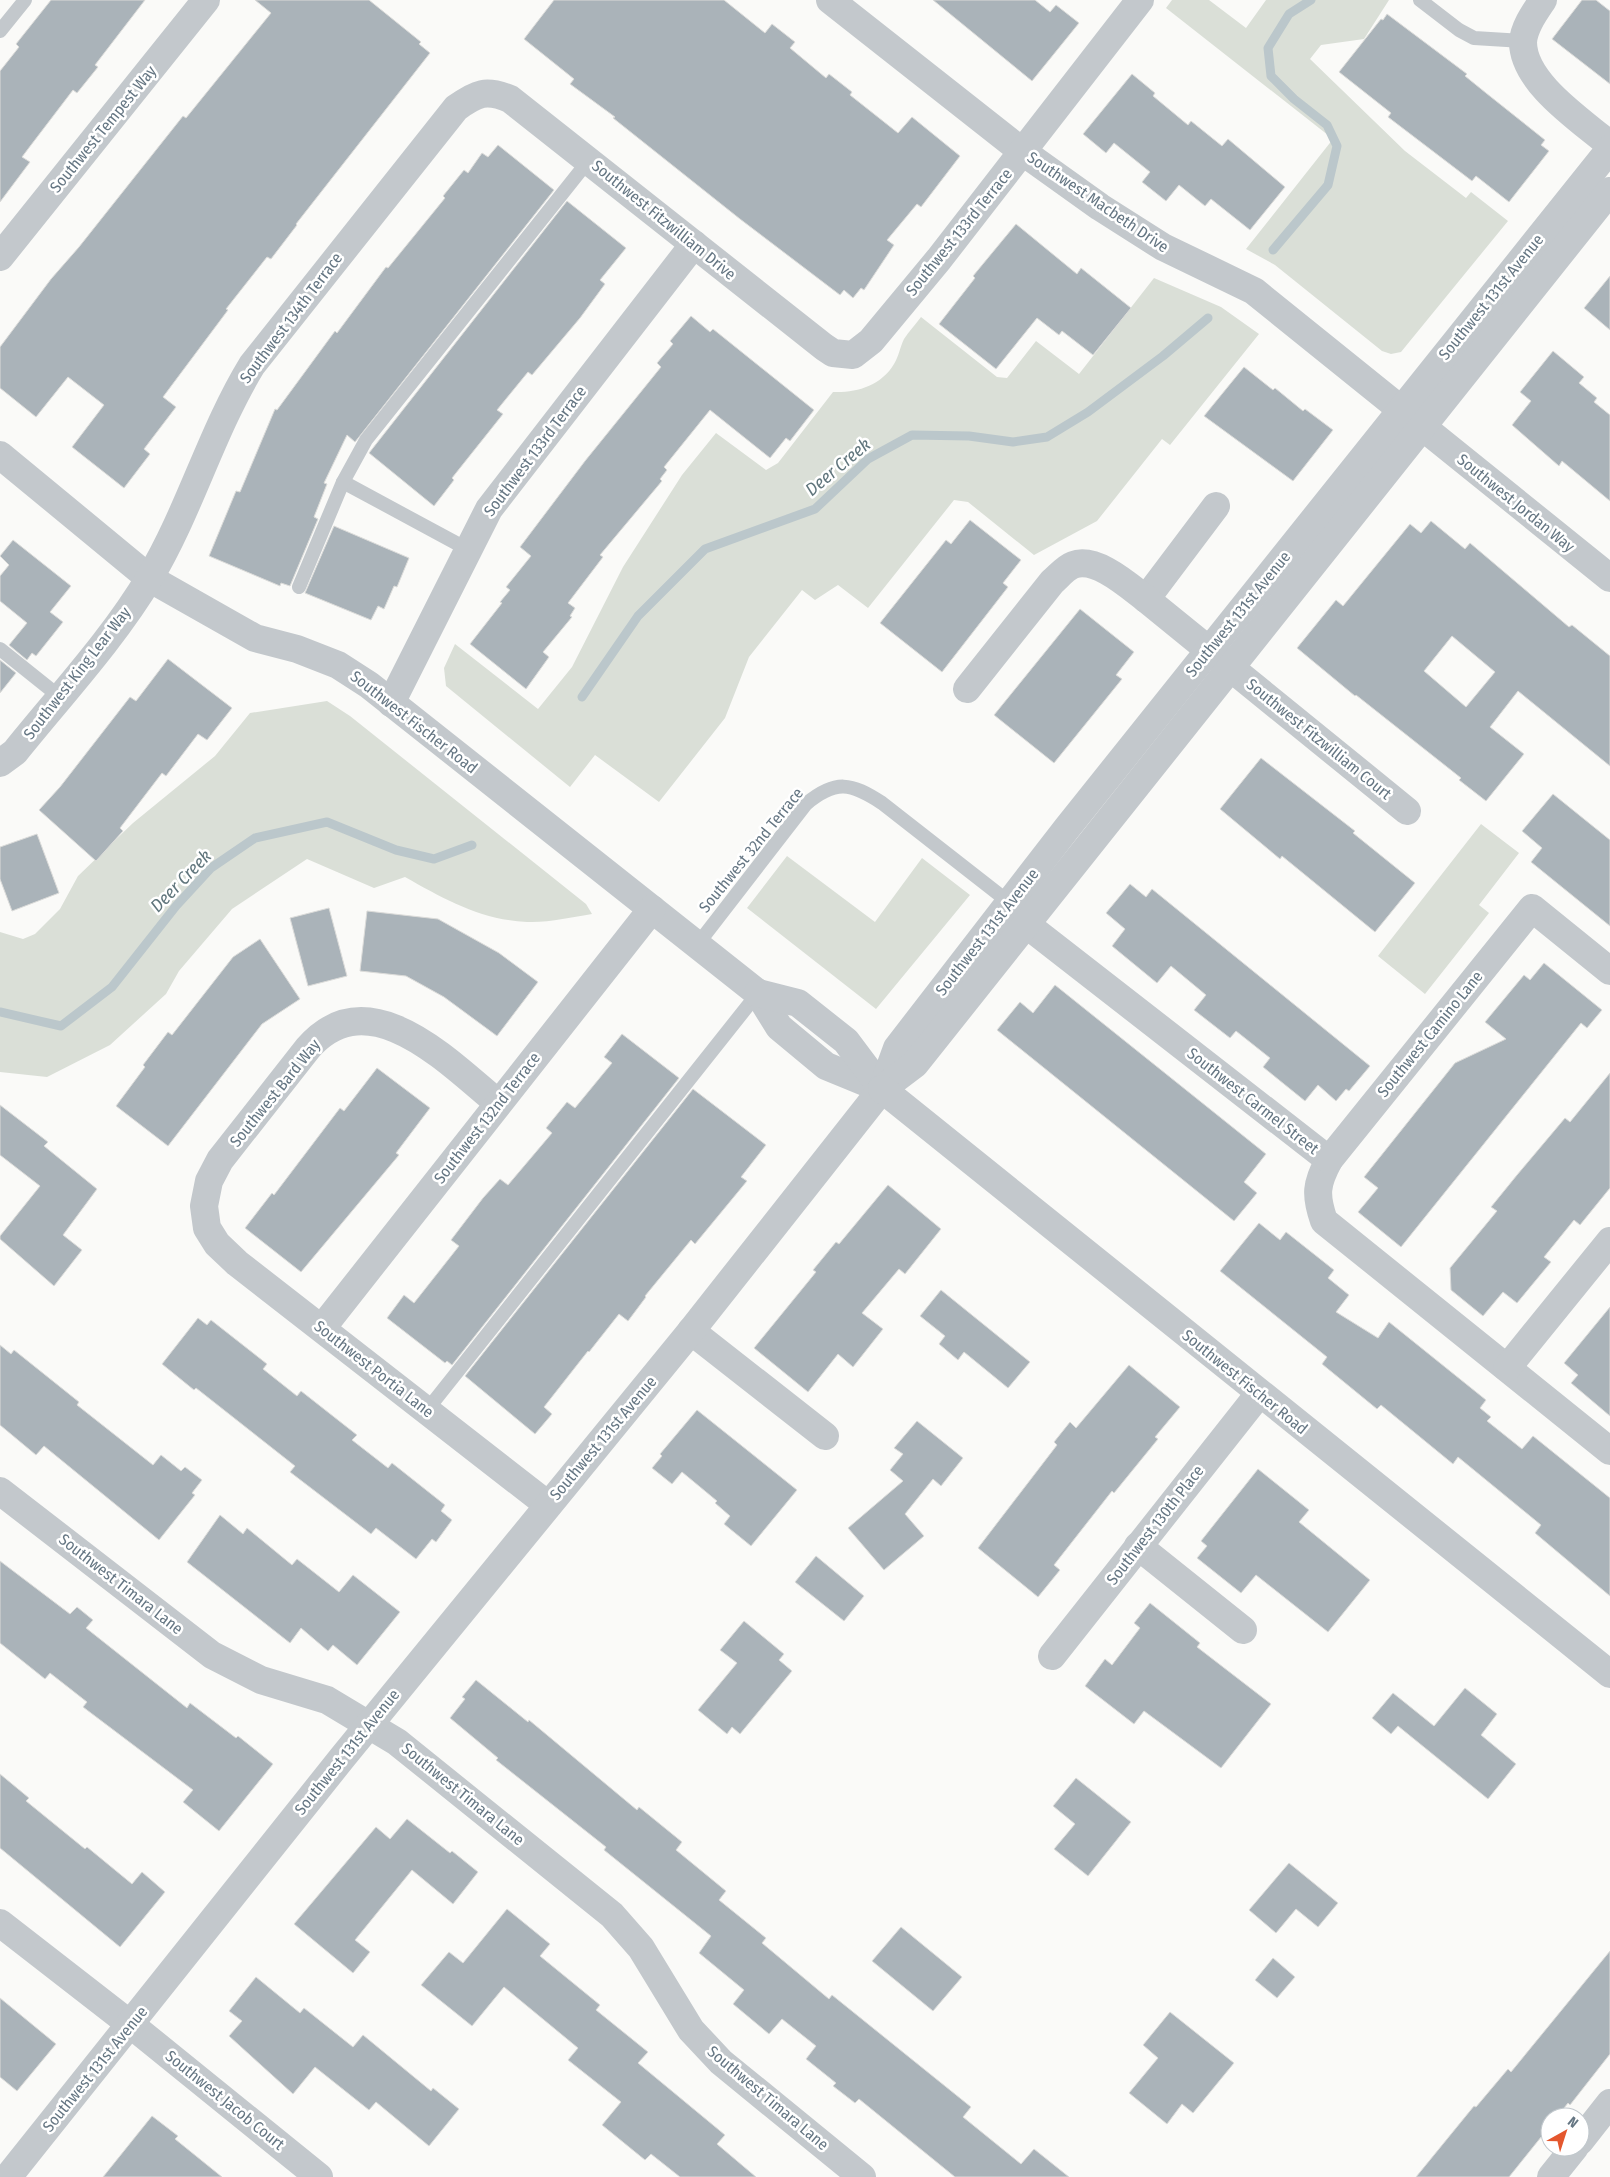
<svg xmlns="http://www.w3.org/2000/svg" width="1610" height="2177" font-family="'Fira Sans Condensed',sans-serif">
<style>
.green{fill:#dadfd7}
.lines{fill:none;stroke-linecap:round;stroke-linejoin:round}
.stream{stroke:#bbc7cb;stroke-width:9}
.building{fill:#aab3b9;stroke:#dcdcda;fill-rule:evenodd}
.service{stroke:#c3c8cc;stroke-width:14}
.minor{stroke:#c3c8cc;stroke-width:28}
.tertiary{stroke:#c3c8cc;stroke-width:28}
.labels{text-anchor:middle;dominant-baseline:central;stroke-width:5;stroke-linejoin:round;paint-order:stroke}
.street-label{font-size:16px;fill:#657683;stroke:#fff}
.water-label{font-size:18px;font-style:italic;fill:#60757c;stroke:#fff}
</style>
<rect width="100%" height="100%" fill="#fafaf8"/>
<g class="green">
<path d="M 1172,0 L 1209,0 L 1246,28 L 1266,0 L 1389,0 L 1364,39 L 1321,45 L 1310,59 L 1405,151 L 1466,198 L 1471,192 L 1508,221 L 1401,352 L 1391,354 L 1382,351 L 1275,265 L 1246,249 L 1333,139 L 1166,8 Z"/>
<path d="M 1154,278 L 1221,307 L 1259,334 L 1170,445 L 1162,439 L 1097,521 L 1034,555 L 968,502 L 954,500 L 868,608 L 838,585 L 815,600 L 802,590 L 749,657 L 725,718 L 659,802 L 595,755 L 570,787 L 446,686 L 444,668 L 455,644 L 538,709 L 572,667 L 623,567 L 682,475 L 716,433 L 766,470 L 778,463 L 833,392 C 856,393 881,386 894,364 C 899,356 900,347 904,339 C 909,331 916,324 921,317 L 997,377 L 1007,378 L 1036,341 L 1079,374 Z"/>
<path d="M 327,701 L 350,716 L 586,904 L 592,914 C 572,917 548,923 527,922 C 481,920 444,899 405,877 L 374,888 L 307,859 L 232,909 L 179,971 L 166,994 L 110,1045 L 47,1077 L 0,1072 L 0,932 L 23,939 L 35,934 L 60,909 L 78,876 L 133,823 L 215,756 L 250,713 Z"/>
<path d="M 1481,824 L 1519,853 L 1479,905 L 1489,913 L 1425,994 L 1378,956 Z"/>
<path d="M 787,856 L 875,922 L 922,858 L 970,895 L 876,1009 L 747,908 Z"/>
</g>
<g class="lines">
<g class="stream">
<path d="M 1273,250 L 1328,185 L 1337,146 L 1327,125 L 1294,99 L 1271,76 L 1268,48 L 1289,14 L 1311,0"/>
<path d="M 582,697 L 638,616 L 705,549 L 815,509 L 868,459 L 912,435 L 969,436 L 1013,442 L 1047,437 L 1088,412 L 1163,356 L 1208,318"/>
<path d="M 0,1012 L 61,1026 L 112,987 L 176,906 L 211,868 L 255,838 L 327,822 L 396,850 L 434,859 L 472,845"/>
</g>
</g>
<g class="building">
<path d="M 51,0 L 145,0 L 95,65 L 98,67 L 77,93 L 73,90 L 28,149 L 22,157 L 30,162 L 0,202 L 0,71 L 19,47 L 16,44 Z"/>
<path d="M 255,0 L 369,0 L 421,42 L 419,44 L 430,53 L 296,224 L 297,225 L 271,259 L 267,257 L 226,309 L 228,310 L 163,397 L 176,407 L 144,449 L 150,454 L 124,488 L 72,447 L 104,405 L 68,377 L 36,417 L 0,388 L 0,347 L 51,279 L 79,247 L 183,116 L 186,118 L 271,13 Z"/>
<path d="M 554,0 L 724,0 L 765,33 L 772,24 L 795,42 L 790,48 L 826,78 L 829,74 L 852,92 L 850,95 L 898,133 L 912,117 L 960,156 L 921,207 L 917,204 L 887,240 L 894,245 L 864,290 L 861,288 L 853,298 L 844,290 L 840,295 L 740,219 L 613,118 L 615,117 L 570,84 L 574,79 L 524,39 Z"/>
<path d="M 933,0 L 1035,0 L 1050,12 L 1056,5 L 1079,23 L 1032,81 Z"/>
<path d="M 1582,0 L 1596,0 L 1610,11 L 1610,84 L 1552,39 Z"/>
<path d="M 1387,14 L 1467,74 L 1465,76 L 1486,93 L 1545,140 L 1541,145 L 1549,151 L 1509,202 L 1476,176 L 1472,181 L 1388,117 L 1391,113 L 1339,72 L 1381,19 L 1383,20 Z"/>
<path d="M 1132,74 L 1155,93 L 1153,96 L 1188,125 L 1191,121 L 1222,146 L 1228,139 L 1285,187 L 1250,230 L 1211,199 L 1205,206 L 1179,185 L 1166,201 L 1142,182 L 1150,172 L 1114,143 L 1106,153 L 1083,134 Z"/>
<path d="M 498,145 L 554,190 L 355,442 L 347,435 L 324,483 L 327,484 L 314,517 L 318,519 L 290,586 L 281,583 L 280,586 L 209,556 L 236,491 L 240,492 L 275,409 L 277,410 L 335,331 L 337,333 L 386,267 L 388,268 L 445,198 L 443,196 L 464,170 L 468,173 L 482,153 L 488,157 Z"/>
<path d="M 567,201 L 626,248 L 600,280 L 605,284 L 580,318 L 532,375 L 528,372 L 497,410 L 503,414 L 452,478 L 454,480 L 434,506 L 369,453 Z"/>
<path d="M 1016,224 L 1077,274 L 1081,268 L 1131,308 L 1093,355 L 1062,331 L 1059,335 L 1037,318 L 996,369 L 939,324 L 975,278 L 973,276 Z"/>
<path d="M 1610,276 L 1610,330 L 1584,308 Z"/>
<path d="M 691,316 L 710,332 L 713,329 L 814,410 L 790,441 L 786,438 L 770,458 L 710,410 L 664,467 L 667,470 L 660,479 L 662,481 L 600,555 L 603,557 L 568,603 L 575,608 L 570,616 L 572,617 L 543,652 L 549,657 L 526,689 L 470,644 L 502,603 L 500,602 L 510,590 L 506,587 L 531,556 L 520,547 L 585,461 L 661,367 L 657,363 L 673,344 L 670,341 Z"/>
<path d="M 1553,351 L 1584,377 L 1579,383 L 1597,398 L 1594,402 L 1610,415 L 1610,501 L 1562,461 L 1559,466 L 1512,425 L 1531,401 L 1520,392 Z"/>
<path d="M 1244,367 L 1273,390 L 1275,388 L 1303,411 L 1305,409 L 1333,430 L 1293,481 L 1204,416 Z"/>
<path d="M 970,520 L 1021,560 L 1003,583 L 1008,587 L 942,672 L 880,623 L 946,540 L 951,544 Z"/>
<path d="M 1431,521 L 1465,549 L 1470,543 L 1569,627 L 1572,625 L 1610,656 L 1610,766 L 1518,691 L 1490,727 L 1524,754 L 1486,801 L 1459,780 L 1461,778 L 1356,695 L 1355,696 L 1297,648 L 1336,600 L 1343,606 L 1410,524 L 1421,533 ZM 1452,636 L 1495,672 L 1466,707 L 1424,671 Z"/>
<path d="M 334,526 L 409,558 L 397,587 L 394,586 L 384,609 L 378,606 L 371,620 L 305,593 Z"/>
<path d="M 13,540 L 71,586 L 50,612 L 63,622 L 36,656 L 32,653 L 27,660 L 9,645 L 27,623 L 0,601 L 0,576 L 9,565 L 0,556 Z"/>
<path d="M 1080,609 L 1134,652 L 1116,675 L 1122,679 L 1054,763 L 994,715 Z"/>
<path d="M 168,659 L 232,708 L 207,740 L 198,734 L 166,776 L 162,773 L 120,828 L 123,831 L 96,861 L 39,810 L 60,787 L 130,697 L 136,701 Z"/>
<path d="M 0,660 L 16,673 L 0,693 Z"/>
<path d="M 1261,758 L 1355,831 L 1353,833 L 1415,883 L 1375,932 L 1282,856 L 1280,859 L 1220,809 Z"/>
<path d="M 1553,794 L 1610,840 L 1610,926 L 1531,862 L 1542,848 L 1522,831 Z"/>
<path d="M 37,834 L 59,893 L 12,911 L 0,879 L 0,847 Z"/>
<path d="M 1130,884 L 1146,897 L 1152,889 L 1370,1066 L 1349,1091 L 1346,1089 L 1336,1101 L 1318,1085 L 1305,1101 L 1263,1067 L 1270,1058 L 1236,1031 L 1230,1038 L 1194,1010 L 1206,995 L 1171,966 L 1157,983 L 1112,946 L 1125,929 L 1106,913 Z"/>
<path d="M 329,908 L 347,976 L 308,986 L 290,918 Z"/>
<path d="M 367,911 L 438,919 L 499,953 L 538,982 L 497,1036 L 444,997 L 406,976 L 360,971 Z"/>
<path d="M 260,939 L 300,999 L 262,1024 L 168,1146 L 116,1106 L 145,1067 L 143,1065 L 168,1032 L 172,1035 L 233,957 Z"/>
<path d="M 1544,963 L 1602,1010 L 1587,1028 L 1581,1023 L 1401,1247 L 1358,1212 L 1378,1188 L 1364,1177 L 1455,1063 L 1506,1039 L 1485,1022 L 1524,975 L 1530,980 Z"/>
<path d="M 1055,985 L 1266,1154 L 1244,1182 L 1257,1193 L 1234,1221 L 997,1030 L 1020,1002 L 1033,1013 Z"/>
<path d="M 622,1034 L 679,1078 L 452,1365 L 447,1361 L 445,1363 L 387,1318 L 404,1295 L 414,1303 L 459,1246 L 451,1240 L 483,1198 L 500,1179 L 508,1185 L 552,1133 L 546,1128 L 567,1102 L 575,1108 L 612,1063 L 604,1057 Z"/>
<path d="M 377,1068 L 430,1108 L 396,1153 L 399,1155 L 301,1272 L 245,1228 L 272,1193 L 274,1195 L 340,1108 L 344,1111 Z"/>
<path d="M 1610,1073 L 1610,1188 L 1580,1225 L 1574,1220 L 1544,1257 L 1551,1262 L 1517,1303 L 1503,1292 L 1483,1316 L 1451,1290 L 1450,1268 L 1497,1211 L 1491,1207 L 1517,1175 L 1565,1118 L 1570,1122 Z"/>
<path d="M 693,1089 L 766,1145 L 741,1177 L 747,1181 L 695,1244 L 691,1240 L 645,1296 L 646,1297 L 628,1321 L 619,1314 L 589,1352 L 588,1351 L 544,1407 L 552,1414 L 535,1434 L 465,1376 Z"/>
<path d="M 0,1105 L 48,1142 L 44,1146 L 97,1189 L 63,1235 L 82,1250 L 54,1286 L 0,1239 L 0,1236 L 40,1186 L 0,1155 Z"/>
<path d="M 888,1185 L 941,1229 L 905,1274 L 899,1269 L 862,1313 L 883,1329 L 853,1367 L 838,1354 L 808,1392 L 754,1348 L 816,1272 L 813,1270 L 836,1242 L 839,1244 Z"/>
<path d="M 1259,1223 L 1280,1240 L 1286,1232 L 1334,1270 L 1328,1278 L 1349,1295 L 1336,1312 L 1378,1338 L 1389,1322 L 1486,1400 L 1480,1408 L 1491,1417 L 1487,1421 L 1522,1449 L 1533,1436 L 1610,1498 L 1610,1596 L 1535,1533 L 1541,1525 L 1458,1457 L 1453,1464 L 1381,1405 L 1377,1409 L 1322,1364 L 1327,1357 L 1220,1271 Z"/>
<path d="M 941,1290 L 1030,1362 L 1008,1388 L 964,1352 L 958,1360 L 939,1344 L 945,1336 L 920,1316 Z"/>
<path d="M 1610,1307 L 1610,1416 L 1571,1383 L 1578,1375 L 1564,1363 Z"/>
<path d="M 198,1318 L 207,1325 L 211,1320 L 267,1364 L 263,1369 L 297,1396 L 301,1391 L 357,1435 L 352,1440 L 388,1468 L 392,1463 L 445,1505 L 441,1511 L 452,1520 L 436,1542 L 432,1539 L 416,1559 L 376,1528 L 371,1534 L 290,1472 L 295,1466 L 196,1388 L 194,1390 L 162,1364 Z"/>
<path d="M 0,1345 L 11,1354 L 14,1350 L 79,1402 L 77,1405 L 153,1465 L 161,1455 L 181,1471 L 185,1467 L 202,1480 L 192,1493 L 195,1495 L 159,1540 L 44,1446 L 36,1455 L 0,1425 Z"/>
<path d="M 1129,1365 L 1180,1407 L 1155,1437 L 1158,1439 L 1114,1493 L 1112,1491 L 1054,1565 L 1060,1570 L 1038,1597 L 978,1548 L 1057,1445 L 1054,1442 L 1070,1422 L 1076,1428 Z"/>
<path d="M 697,1410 L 797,1490 L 751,1546 L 724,1524 L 730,1516 L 715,1503 L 717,1501 L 682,1472 L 672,1484 L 652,1468 L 662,1456 L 660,1454 Z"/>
<path d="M 917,1421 L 963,1458 L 941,1486 L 933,1479 L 905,1514 L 924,1536 L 884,1570 L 848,1528 L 903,1481 L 890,1470 L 903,1454 L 894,1448 Z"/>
<path d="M 1258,1469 L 1309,1510 L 1299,1522 L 1370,1580 L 1328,1632 L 1256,1575 L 1241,1593 L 1197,1558 L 1207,1546 L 1201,1541 Z"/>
<path d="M 220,1515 L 243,1534 L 247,1528 L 292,1565 L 297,1559 L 339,1592 L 353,1575 L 400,1612 L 357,1665 L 333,1645 L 328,1651 L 301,1628 L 290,1643 L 187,1562 Z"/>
<path d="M 816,1556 L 864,1596 L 844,1621 L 795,1582 Z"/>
<path d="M 0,1561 L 70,1614 L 77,1607 L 93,1620 L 86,1628 L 187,1708 L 190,1703 L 236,1738 L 238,1736 L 273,1764 L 219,1831 L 183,1802 L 193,1790 L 83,1707 L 87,1702 L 50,1673 L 45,1679 L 0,1643 Z"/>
<path d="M 1150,1603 L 1200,1643 L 1197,1647 L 1271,1704 L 1221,1768 L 1144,1711 L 1134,1724 L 1085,1686 L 1105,1659 L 1112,1665 L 1140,1628 L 1134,1623 Z"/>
<path d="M 744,1621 L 784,1654 L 779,1660 L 792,1671 L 740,1734 L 732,1727 L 727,1734 L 698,1710 L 737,1663 L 720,1650 Z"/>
<path d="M 476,1680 L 528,1722 L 529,1720 L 637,1810 L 639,1807 L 682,1842 L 676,1850 L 726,1891 L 719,1900 L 766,1938 L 762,1943 L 829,1999 L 832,1995 L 971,2107 L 963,2117 L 1021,2164 L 1034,2149 L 1069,2177 L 955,2177 L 859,2099 L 855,2103 L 833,2086 L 836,2083 L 806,2059 L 816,2046 L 782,2019 L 769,2034 L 733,2004 L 744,1990 L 699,1953 L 711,1936 L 604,1850 L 606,1847 L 496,1760 L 498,1758 L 450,1718 L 465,1699 L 462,1697 Z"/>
<path d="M 1465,1688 L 1497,1714 L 1481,1735 L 1516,1764 L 1488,1799 L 1398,1726 L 1391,1734 L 1372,1718 L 1393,1693 L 1434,1726 Z"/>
<path d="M 0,1774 L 29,1798 L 26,1801 L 85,1849 L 87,1847 L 132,1884 L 142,1872 L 165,1892 L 120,1947 L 0,1848 Z"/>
<path d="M 1076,1778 L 1131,1822 L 1088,1876 L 1054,1849 L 1075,1824 L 1053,1806 Z"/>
<path d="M 407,1819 L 450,1853 L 452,1851 L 478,1872 L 453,1904 L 412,1870 L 355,1940 L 370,1952 L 353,1973 L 294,1924 L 376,1827 L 390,1839 Z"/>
<path d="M 1289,1863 L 1338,1903 L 1318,1927 L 1296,1909 L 1276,1933 L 1249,1910 Z"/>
<path d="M 507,1909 L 550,1944 L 540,1956 L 600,2005 L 596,2010 L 648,2052 L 638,2063 L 725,2135 L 717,2144 L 756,2177 L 680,2177 L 651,2154 L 645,2160 L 602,2125 L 621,2102 L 568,2060 L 578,2048 L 504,1987 L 472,2026 L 421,1985 L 449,1952 L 463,1963 Z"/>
<path d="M 901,1927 L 962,1977 L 933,2011 L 872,1961 Z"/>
<path d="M 1610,1951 L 1610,2054 L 1570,2105 L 1568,2103 L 1557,2117 L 1550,2117 L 1550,2126 L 1509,2177 L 1416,2177 L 1474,2106 L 1476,2107 L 1508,2069 L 1511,2072 Z"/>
<path d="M 1273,1958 L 1295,1977 L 1277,1998 L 1255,1980 Z"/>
<path d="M 256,1977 L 300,2013 L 304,2008 L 353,2047 L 363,2035 L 431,2091 L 433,2088 L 459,2109 L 429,2146 L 376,2102 L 369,2110 L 315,2067 L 293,2094 L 229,2036 L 242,2021 L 229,2011 Z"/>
<path d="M 0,1998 L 56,2044 L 17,2091 L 0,2077 Z"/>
<path d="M 1170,2012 L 1234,2063 L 1193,2113 L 1182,2104 L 1167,2124 L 1129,2093 L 1158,2058 L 1143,2045 Z"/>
<path d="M 152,2116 L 178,2136 L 175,2139 L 222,2177 L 103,2177 Z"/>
</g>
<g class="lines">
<g class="service">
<path d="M 1420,0 L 1459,30 L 1474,38 L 1523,41"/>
<path d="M 0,31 L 25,0"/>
<path d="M 343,482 L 469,550"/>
<path d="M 299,587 L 343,482 L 366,440 L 589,160"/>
<path d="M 0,649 L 60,697"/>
<path d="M 697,945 L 806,804 C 836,779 851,783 882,803 L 1010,903"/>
<path d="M 427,1410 L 758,993"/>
</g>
<g class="minor">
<path d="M 830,0 L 1023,152 L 1100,207 L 1163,247 L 1254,291 L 1610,578"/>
<path d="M 1543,0 C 1535,12 1524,27 1523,42 C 1523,83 1581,120 1610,145"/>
<path d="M 0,257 L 206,0"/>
<path d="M 0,455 L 149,578 L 255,638 L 297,649 L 338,665 L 369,685 L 758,993 L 779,1027 L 826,1066 L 882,1089"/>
<path d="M 1146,599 L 1216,506"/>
<path d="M 967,689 L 1052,582 C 1059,576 1065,568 1073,565 C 1096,556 1129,586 1146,599 L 1407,811"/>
<path d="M 391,703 L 489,509 L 694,244"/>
<path d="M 0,763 L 15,752 C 60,696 114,638 150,577 C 190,510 211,432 252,365 L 456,108 C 477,93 486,89 510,99 L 824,347 L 833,353 L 853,355 L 871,341 L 939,259 L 1140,0"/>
<path d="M 1027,925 L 1329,1160 C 1316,1184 1315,1195 1324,1221 L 1610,1451"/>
<path d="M 758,993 L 798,1003 L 846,1041 L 882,1089"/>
<path d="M 498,1103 C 449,1063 369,978 308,1048 L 220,1160 L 209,1181 L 204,1206 L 207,1228 L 217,1244 L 237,1263 L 548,1505"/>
<path d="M 1329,1160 L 1532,908 L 1610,971"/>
<path d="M 322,1328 L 652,909"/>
<path d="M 691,1331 L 825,1436"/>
<path d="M 1507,1368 L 1610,1241"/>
<path d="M 0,1491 L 212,1655 L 261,1680 L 327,1700 L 397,1742 L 612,1915 L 641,1948 L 691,2030 L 721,2062 L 862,2177"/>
<path d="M 1138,1546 L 1243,1630"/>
<path d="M 1052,1656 L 1259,1394"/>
<path d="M 0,1923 L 130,2024 L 319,2177"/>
<path d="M 1580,2141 L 1610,2103"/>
<path d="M 8,2177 L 342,1758 L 691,1331 L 882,1089"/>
<path d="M 1551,2177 L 1575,2147"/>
</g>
<g class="tertiary">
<path d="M 882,1089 L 897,1048 L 1067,828 L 1610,149"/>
<path d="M 882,1089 L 915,1064 L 1610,191"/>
<path d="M 882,1089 L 1610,1674"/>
</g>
</g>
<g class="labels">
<g class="street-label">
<text transform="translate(103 129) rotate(-51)">Southwest Tempest Way</text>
<text transform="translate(1098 202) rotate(34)">Southwest Macbeth Drive</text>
<text transform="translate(664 220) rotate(39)">Southwest Fitzwilliam Drive</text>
<text transform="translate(959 232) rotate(-51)">Southwest 133rd Terrace</text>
<text transform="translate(1491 297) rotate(-51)">Southwest 131st Avenue</text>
<text transform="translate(291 318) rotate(-53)">Southwest 134th Terrace</text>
<text transform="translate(535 451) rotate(-53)">Southwest 133rd Terrace</text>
<text transform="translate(1516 503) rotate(39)">Southwest Jordan Way</text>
<text transform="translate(1238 614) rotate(-51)">Southwest 131st Avenue</text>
<text transform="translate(77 673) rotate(-52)">Southwest King Lear Way</text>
<text transform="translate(414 722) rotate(38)">Southwest Fischer Road</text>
<text transform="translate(1319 739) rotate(39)">Southwest Fitzwilliam Court</text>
<text transform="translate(751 850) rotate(-51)">Southwest 32nd Terrace</text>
<text transform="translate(987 932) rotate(-52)">Southwest 131st Avenue</text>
<text transform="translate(1430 1034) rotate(-51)">Southwest Camino Lane</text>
<text transform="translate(275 1093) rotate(-51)">Southwest Bard Way</text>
<text transform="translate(1253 1101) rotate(38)">Southwest Carmel Street</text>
<text transform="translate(487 1118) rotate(-52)">Southwest 132nd Terrace</text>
<text transform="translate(374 1369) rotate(38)">Southwest Portia Lane</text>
<text transform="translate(1245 1382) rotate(39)">Southwest Fischer Road</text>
<text transform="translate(603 1438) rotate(-50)">Southwest 131st Avenue</text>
<text transform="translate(1155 1525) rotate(-52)">Southwest 130th Place</text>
<text transform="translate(121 1584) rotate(38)">Southwest Timara Lane</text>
<text transform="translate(347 1752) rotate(-51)">Southwest 131st Avenue</text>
<text transform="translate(463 1794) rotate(39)">Southwest Timara Lane</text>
<text transform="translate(95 2069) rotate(-51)">Southwest 131st Avenue</text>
<text transform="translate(768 2098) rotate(40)">Southwest Timara Lane</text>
<text transform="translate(225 2100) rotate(39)">Southwest Jacob Court</text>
</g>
<g class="water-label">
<text transform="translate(838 467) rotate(-40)">Deer Creek</text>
<text transform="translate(181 881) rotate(-46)">Deer Creek</text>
</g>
</g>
<g transform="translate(1565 2132) rotate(39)"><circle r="24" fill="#ffffff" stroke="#c1c8cd"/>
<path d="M0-4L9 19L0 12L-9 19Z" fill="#e4572e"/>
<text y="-8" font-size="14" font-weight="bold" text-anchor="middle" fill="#657683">N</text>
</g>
</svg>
